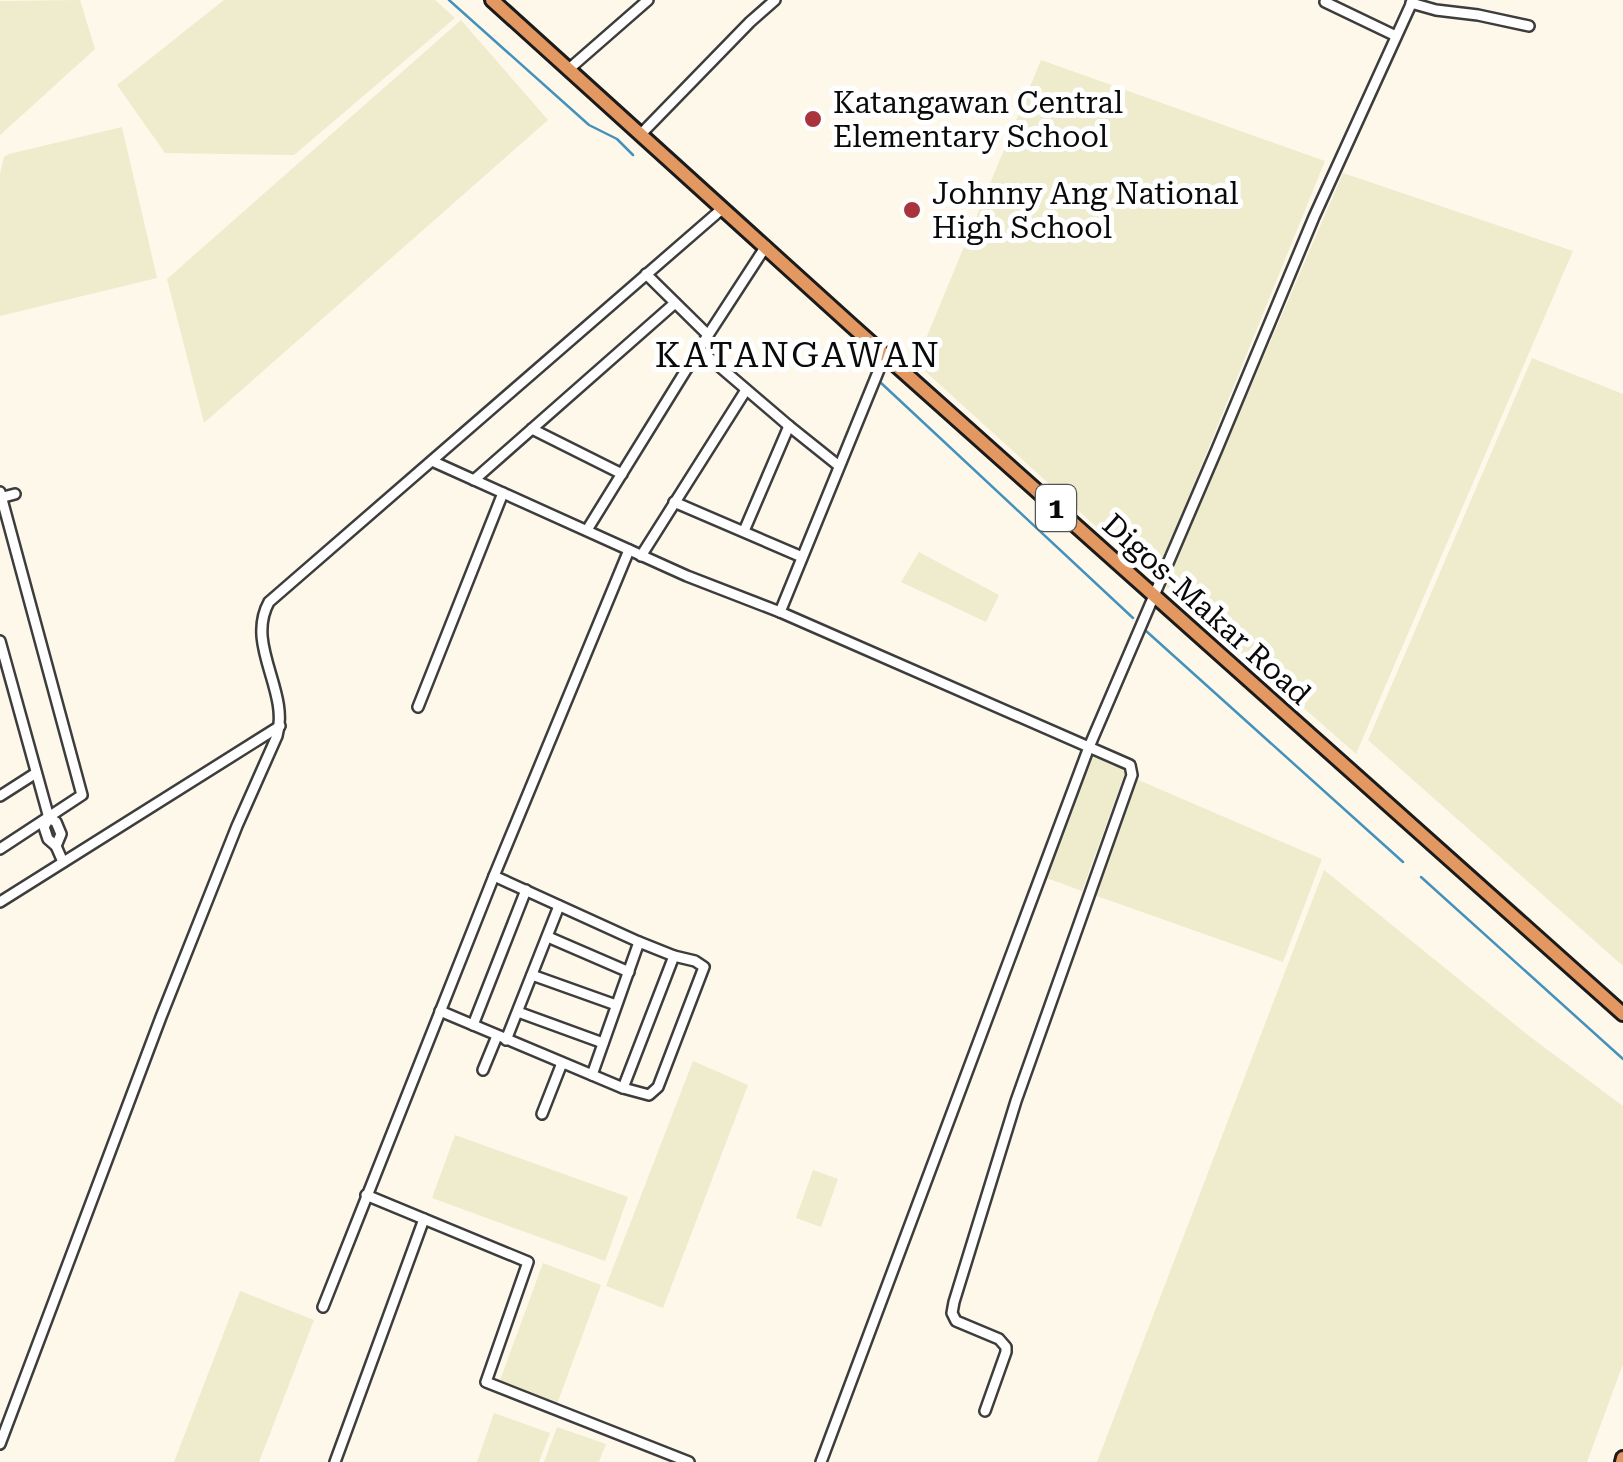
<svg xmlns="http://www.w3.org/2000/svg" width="1623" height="1462" font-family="'Roboto Serif',serif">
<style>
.farmland{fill:#efebcd}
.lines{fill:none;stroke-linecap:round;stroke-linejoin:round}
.stream{stroke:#4491bc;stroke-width:2.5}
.minor-casing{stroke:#3d3d3d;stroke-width:14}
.highway-casing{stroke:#1b1b1b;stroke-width:18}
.minor{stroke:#fff;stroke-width:9}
.highway{stroke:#e39862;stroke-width:12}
.poi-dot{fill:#a9343d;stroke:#fff;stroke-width:4}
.labels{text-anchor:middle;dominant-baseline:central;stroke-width:10;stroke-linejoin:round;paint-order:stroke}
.shield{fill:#fff;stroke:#545454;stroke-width:2.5}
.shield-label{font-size:28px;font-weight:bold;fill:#0a0a0a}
.poi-label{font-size:30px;fill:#0a0a0a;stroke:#fff;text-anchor:start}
.street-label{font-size:30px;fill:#0a0a0a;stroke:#fff}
.quarter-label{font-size:35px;letter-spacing:2.5px;fill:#0a0a0a;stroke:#fff}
</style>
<rect width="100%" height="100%" fill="#fdf8ea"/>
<g class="farmland">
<path d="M 80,0 L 95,49 L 0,135 L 0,1 Z"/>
<path d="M 224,0 L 435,0 L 455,18 L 294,155 L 165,153 L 117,85 Z"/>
<path d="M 461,20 L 548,120 L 204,423 L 167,279 Z"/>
<path d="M 1041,60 L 1325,161 L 1155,580 L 916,363 Z"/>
<path d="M 122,127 L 157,278 L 0,316 L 0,174 L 4,157 L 9,154 Z"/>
<path d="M 1343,173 L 1573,251 L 1356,754 L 1165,586 Z"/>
<path d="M 1532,358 L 1623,394 L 1623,966 L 1368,740 Z"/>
<path d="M 919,552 L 999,595 L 986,622 L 901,582 Z"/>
<path d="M 1091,753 L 1126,770 L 1082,891 L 1044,877 Z"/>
<path d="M 1136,779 L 1322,859 L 1283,962 L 1094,895 Z"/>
<path d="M 1324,870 L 1529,1036 L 1623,1106 L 1623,1364 L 1587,1462 L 1097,1462 Z"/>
<path d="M 693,1061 L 748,1085 L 663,1308 L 606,1286 Z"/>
<path d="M 455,1135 L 628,1197 L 605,1261 L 432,1198 Z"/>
<path d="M 813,1170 L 838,1179 L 821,1227 L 796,1218 Z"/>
<path d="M 543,1263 L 601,1285 L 557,1404 L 499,1383 Z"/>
<path d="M 240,1291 L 314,1320 L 259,1462 L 174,1462 Z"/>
<path d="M 494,1413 L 550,1433 L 539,1462 L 477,1462 Z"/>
<path d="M 557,1427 L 606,1444 L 599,1462 L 544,1462 Z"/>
</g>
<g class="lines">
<g class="stream">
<path d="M 449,0 L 589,125 L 617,139 L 633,155"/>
<path d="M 880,382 L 1133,618"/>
<path d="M 1145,630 L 1403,862"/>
<path d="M 1421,877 L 1623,1059"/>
</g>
<g class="minor-casing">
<g id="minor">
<path d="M 1325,2 L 1396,36"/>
<path d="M 1411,3 L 1436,10 L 1478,15 L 1529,26"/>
<path d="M 569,69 L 648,0"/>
<path d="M 641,134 L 750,22 L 775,0"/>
<path d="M 646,274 L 708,335"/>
<path d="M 699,349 L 789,426 L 839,466"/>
<path d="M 532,429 L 622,474"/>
<path d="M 432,461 L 687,576 L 780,612 L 1130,765 L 1132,775 L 1016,1101 L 954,1302 L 952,1313 L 956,1321 L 999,1339 L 1006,1347 L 1006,1352 L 985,1411"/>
<path d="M 474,480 L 675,303"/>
<path d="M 0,492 L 82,795 L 0,849"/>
<path d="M 0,498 L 15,494"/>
<path d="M 674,502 L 802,557"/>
<path d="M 587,530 L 699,349 L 766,246"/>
<path d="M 744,531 L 789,426"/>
<path d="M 641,556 L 746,390"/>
<path d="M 780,612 L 885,355"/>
<path d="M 0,641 L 49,818 L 56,822 L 61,834 L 56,846"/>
<path d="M 418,707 L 503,493"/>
<path d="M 0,796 L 36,773"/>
<path d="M 49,818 L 44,827 L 48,839 L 56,846 L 63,862"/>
<path d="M 0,902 L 280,726"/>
<path d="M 548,937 L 629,972"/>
<path d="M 532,975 L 616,1005"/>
<path d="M 440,1011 L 623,1088 L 649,1095 L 658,1087 L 704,967 L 695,961 L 674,956 L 639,942 L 494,876"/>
<path d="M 518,1012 L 603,1043"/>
<path d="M 473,1025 L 526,890"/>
<path d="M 506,1040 L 559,906"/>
<path d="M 483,1070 L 497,1036"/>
<path d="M 592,1075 L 639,942"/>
<path d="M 623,1088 L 674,956"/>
<path d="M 542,1114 L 562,1063"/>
<path d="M 366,1195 L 528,1262 L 486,1382 L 689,1462"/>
<path d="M 323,1307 L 494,876 L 629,550"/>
<path d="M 0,1444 L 161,1017 L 237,826 L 277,736 C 290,691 245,645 269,602 L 723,208"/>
<path d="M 335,1462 L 424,1219"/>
<path d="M 821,1462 L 1089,747 L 1217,449 L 1314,217 L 1413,0"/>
</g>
</g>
<g class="highway-casing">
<g id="highway">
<path d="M 492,0 L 851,325 L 1623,1014"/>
<path d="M 1622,1462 L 1623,1458"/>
</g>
</g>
<use href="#minor" class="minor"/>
<use href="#highway" class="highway"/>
</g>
<g class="poi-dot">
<circle cx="813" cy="119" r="10"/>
<circle cx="912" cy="210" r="10"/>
</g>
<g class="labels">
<rect class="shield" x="1036" y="485" width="40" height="46" rx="8"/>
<g class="shield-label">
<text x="1056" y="508">1</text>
</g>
<g class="poi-label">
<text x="833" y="102">Katangawan Central<tspan x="833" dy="34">Elementary School</tspan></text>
<text x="932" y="193">Johnny Ang National<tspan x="932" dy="34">High School</tspan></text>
</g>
<g class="street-label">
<text transform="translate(1207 609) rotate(42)">Digos-Makar Road</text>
</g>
<g class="quarter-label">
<text x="798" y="355">KATANGAWAN</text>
</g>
</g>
</svg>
